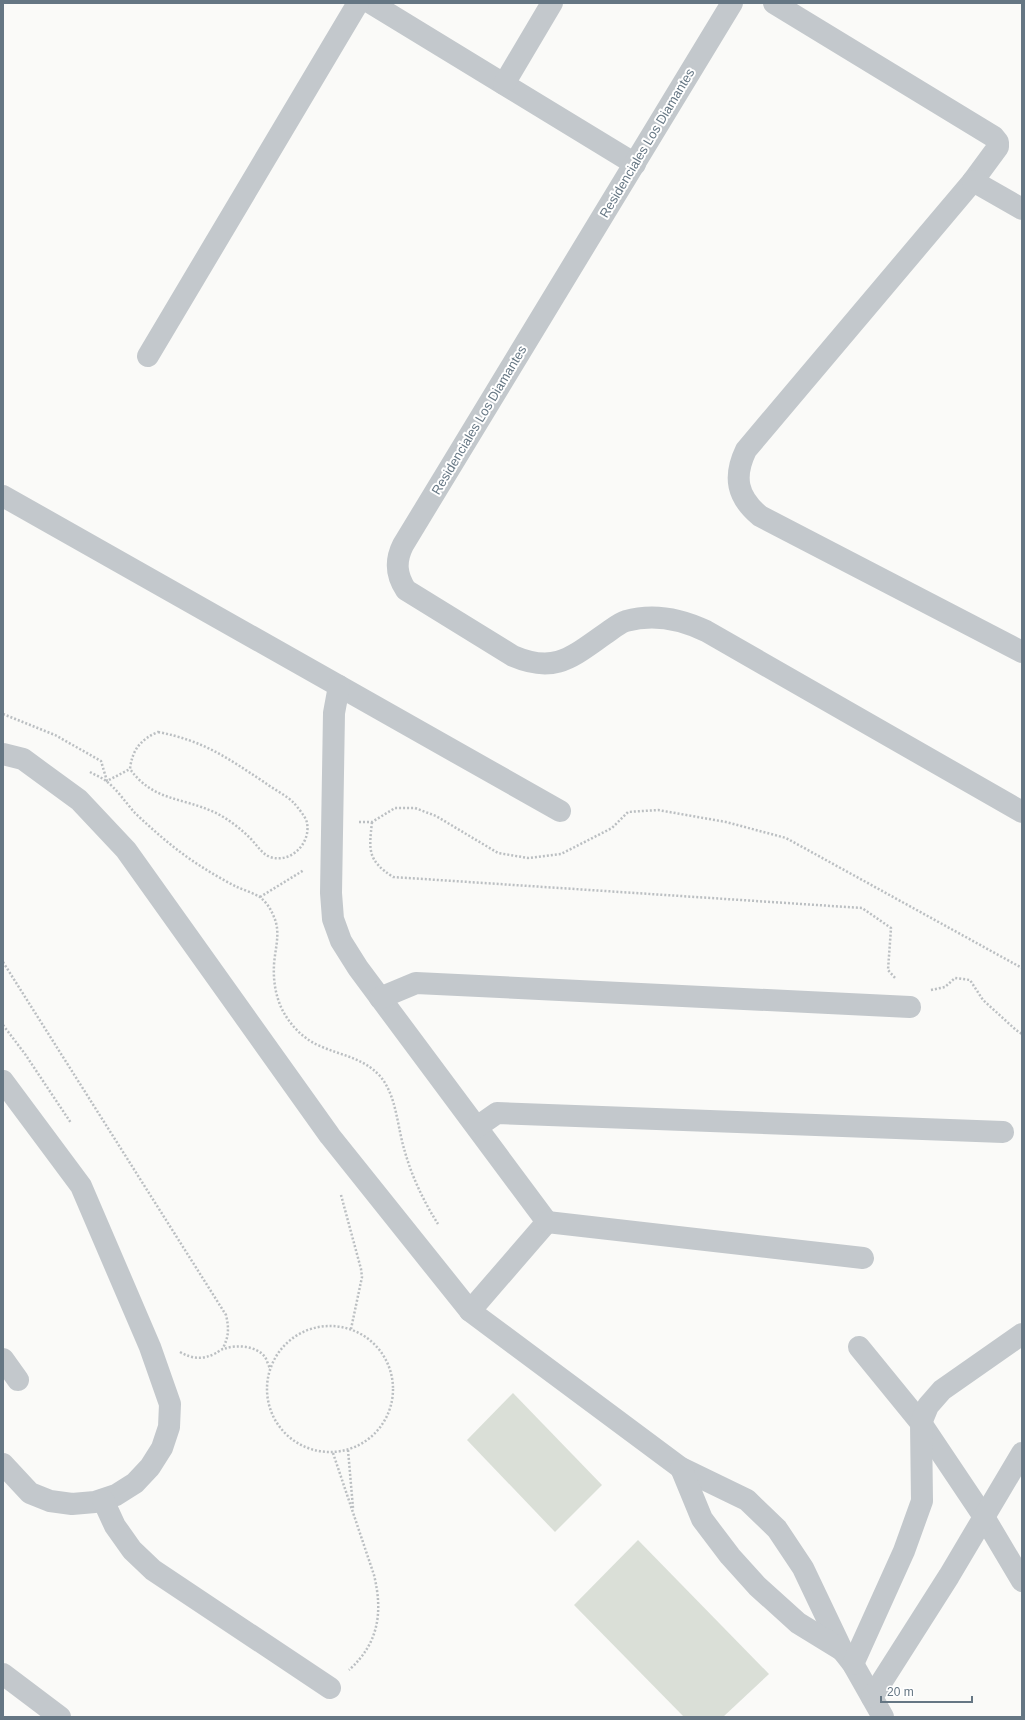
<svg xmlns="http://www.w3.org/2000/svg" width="1025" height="1720" font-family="Arial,sans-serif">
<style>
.green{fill:#dadfd7}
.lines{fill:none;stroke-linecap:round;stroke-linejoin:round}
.path{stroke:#bbbfc2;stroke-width:2.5;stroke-dasharray:2 2;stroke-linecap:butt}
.minor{stroke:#c3c8cc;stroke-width:22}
.labels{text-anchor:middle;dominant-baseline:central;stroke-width:4;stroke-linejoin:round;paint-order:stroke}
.street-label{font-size:13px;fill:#657683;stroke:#fff}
</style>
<rect width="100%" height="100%" fill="#fafaf8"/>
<g class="green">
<path d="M 513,1393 L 602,1485 L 555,1532 L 467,1440 Z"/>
<path d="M 638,1540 L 769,1674 L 723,1717 L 684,1717 L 574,1605 Z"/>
</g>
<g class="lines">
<g class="path">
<path d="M 3,714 L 55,735 L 101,761 L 107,781 L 130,769"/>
<path d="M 158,732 C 204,741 226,757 264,782 C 273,789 286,795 294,803 C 298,808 306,817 307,823 C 311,843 291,864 270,857 C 261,853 257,845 250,838 C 240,828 227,818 214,812 C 181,797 153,801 130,769 C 132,750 141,739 158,732 Z"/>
<path d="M 90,772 C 95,775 101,777 106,781 C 116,788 126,803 135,813 C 156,833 178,852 202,867 C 213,874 225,881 237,887 C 244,890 253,893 260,897 C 266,902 271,909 274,917 C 281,933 275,948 274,965 C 273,981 276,999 284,1013 C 292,1027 305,1040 320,1046 C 342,1056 362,1057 380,1076 C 397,1096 397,1127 405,1152 C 412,1177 424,1202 438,1224"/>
<path d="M 359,822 L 372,822 L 395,808 L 415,808 L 436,816 L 498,853 L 528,858 L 561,854 L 612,828 L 628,812 L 658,810 L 726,822 L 786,838 L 1022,968"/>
<path d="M 372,822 C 369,850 367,860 393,877 L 862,908 L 891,928 L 888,970 L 896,979"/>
<path d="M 260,897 L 304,870"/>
<path d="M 3,962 L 226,1315 C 229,1328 229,1336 223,1348"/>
<path d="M 931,990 L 945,987 L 955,978 L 970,980 L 983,1000 L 1016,1030 L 1022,1034"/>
<path d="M 3,1025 L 25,1054 L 71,1123"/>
<path d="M 341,1195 L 361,1269 L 362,1277 L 351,1329"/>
<circle cx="330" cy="1389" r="63"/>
<path d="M 180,1352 C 192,1359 203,1360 216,1353 C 218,1352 221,1349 224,1349 C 236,1344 257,1346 265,1357 C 267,1360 268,1365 270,1368"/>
<path d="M 348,1450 L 353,1508"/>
<path d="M 333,1453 L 374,1575 C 383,1612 379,1643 349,1670"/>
</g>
<g class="minor">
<path d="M 371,3 L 635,164"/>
<path d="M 732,3 L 403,545 C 395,561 396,575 406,590 L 513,656 C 555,674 572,657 605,634 C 611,630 619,623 626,621 C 654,613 681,619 706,631 L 1022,812"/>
<path d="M 774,3 L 994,137 L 998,142 L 998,147 L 973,181 L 746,450 C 733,477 737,497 760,516 L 1022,652"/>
<path d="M 504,84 L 552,3"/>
<path d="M 973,181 L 1022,209"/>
<path d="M 148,356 L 358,3"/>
<path d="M 3,496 L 560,811"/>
<path d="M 339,686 L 334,713 L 331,893 L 333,919 L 341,941 L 358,968 L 547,1222 L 470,1311"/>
<path d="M 3,754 L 23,759 L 79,800 L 126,850 L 330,1136 L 470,1311 L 681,1468 L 747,1500 L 777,1529 L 803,1568 L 842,1650 L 853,1664 L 883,1717"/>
<path d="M 380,998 L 416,983 L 910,1007"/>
<path d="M 3,1081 L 81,1186 L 150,1347 L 170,1404 L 169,1427 L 162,1448 L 150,1467 L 135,1483 L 116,1495 L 95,1502 L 72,1504 L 50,1501 L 30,1493 L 3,1464"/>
<path d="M 477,1127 L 497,1113 L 1003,1132"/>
<path d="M 547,1222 L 863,1258"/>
<path d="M 859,1347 L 921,1423 L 984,1517 L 1022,1581"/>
<path d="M 3,1359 L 18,1380"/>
<path d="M 681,1468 L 702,1519 L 730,1556 L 757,1586 L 798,1623 L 842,1650"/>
<path d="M 103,1500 L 115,1526 L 132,1550 L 153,1570 L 330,1688"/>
<path d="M 853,1664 L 904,1551 L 922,1501 L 921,1423 L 928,1406 L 942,1390 L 1022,1334"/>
<path d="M 3,1674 L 60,1717"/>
<path d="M 872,1697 L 949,1576 L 1022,1453"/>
</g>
</g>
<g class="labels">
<g class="street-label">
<text transform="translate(647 143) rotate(-59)">Residenciales Los Diamantes</text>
<text transform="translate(479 420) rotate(-59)">Residenciales Los Diamantes</text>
</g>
</g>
<rect width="1025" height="1720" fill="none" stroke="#657683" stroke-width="8"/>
<path d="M881 1696v6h91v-6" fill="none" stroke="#657683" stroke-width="2"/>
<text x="887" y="1696" font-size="12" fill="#657683" stroke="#ffffff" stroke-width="3" paint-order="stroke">20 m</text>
</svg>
